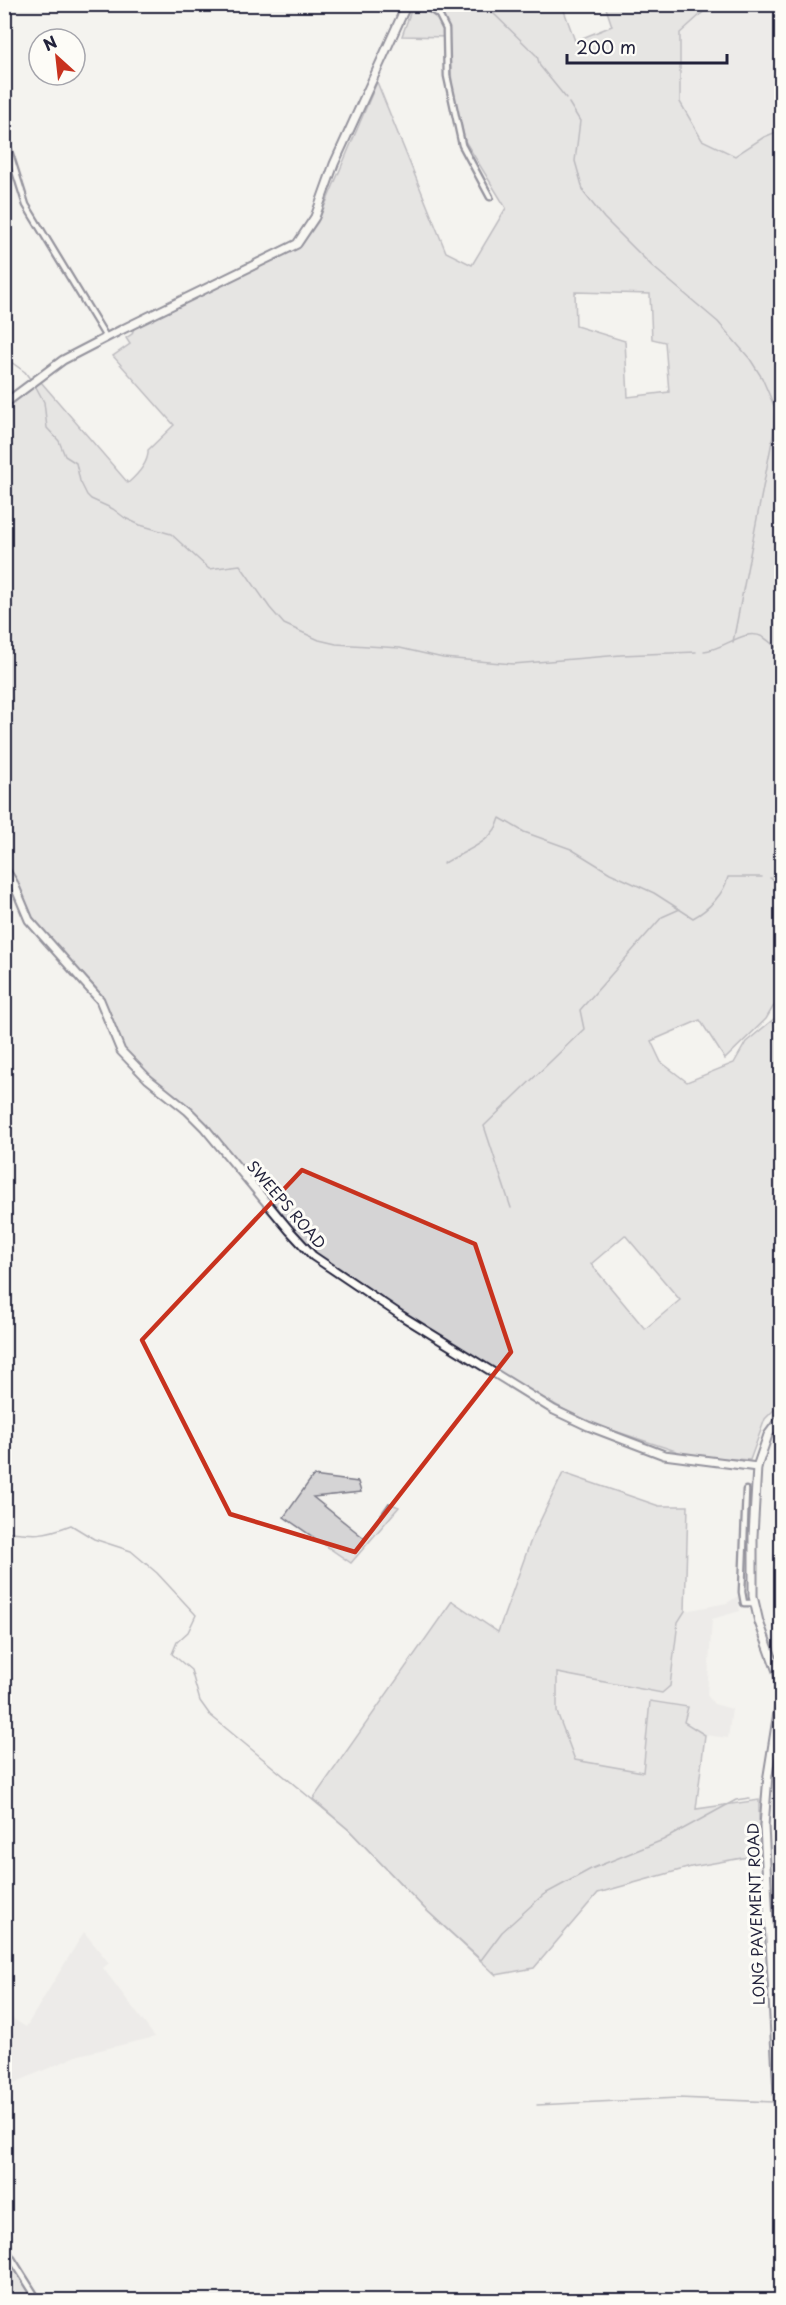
<svg xmlns="http://www.w3.org/2000/svg" width="786" height="2305" font-family="'Playpen Sans',sans-serif">
<style>
.built{fill:#e4e3e2}
.green{fill:#d5d4d5;stroke:#7c7b88;stroke-width:1.5;fill-rule:evenodd}
.lines{fill:none;stroke-linecap:round;stroke-linejoin:round}
.stream{stroke:#757582;stroke-width:1.5}
.street-casing{stroke:#22223b;stroke-width:9}
.secondary-casing{stroke:#22223b;stroke-width:11}
.street{stroke:#fdfcf7;stroke-width:4.5}
.secondary{stroke:#fdfcf7;stroke-width:7}
.marked{fill:none;stroke:#c8321e;stroke-width:4.5;stroke-linejoin:round}
.labels{text-anchor:middle;dominant-baseline:central;stroke-width:6;stroke-linejoin:round;paint-order:stroke}
.street-label{font-size:15px;fill:#22223b;stroke:#fdfcf7}
</style>
<rect width="100%" height="100%" fill="#f4f3ef"/>
<filter id="ink" filterUnits="userSpaceOnUse"><feTurbulence type="fractalNoise" baseFrequency=".0167" numOctaves="2"/><feDisplacementMap in="SourceGraphic" scale="12" xChannelSelector="R" yChannelSelector="G"/><feConvolveMatrix kernelMatrix="1 2 1 2 8 2 1 2 1" color-interpolation-filters="sRGB"/></filter>
<g filter="url(#ink)">
<g class="built">
<path d="M 711,5 L 781,5 L 781,130 L 764,137 L 735,156 L 702,140 L 680,102 L 680,33 Z"/>
<path d="M 738,1596 L 740,1611 L 712,1619 L 707,1695 L 714,1704 L 732,1709 L 728,1738 L 705,1735 L 684,1722 L 688,1707 L 650,1702 L 643,1772 L 575,1761 L 557,1712 L 557,1673 L 662,1693 L 670,1686 L 678,1621 L 685,1611 L 727,1603 Z"/>
<path d="M 84,1932 L 109,1963 L 103,1968 L 155,2037 L 79,2055 L 5,2087 L 5,2014 L 26,2027 Z"/>
</g>
<g class="green">
<path d="M 413,5 L 562,5 L 575,41 L 612,26 L 605,5 L 711,5 L 680,33 L 680,102 L 702,140 L 735,156 L 764,137 L 781,130 L 781,1000 L 773,1007 L 766,1019 L 725,1059 L 700,1020 L 651,1041 L 661,1062 L 687,1082 L 734,1063 L 746,1042 L 781,1013 L 781,1403 L 765,1419 L 750,1460 L 691,1456 L 584,1421 L 484,1364 L 388,1303 L 313,1251 L 210,1132 L 124,1051 L 104,1002 L 96,988 L 37,927 L 15,879 L 5,864 L 5,407 L 41,382 L 128,483 C 137,475 149,463 148,450 L 174,425 L 113,356 L 130,344 L 126,338 L 132,334 L 135,325 L 302,245 L 318,222 L 377,82 L 446,252 L 472,265 L 506,208 L 465,141 L 452,86 L 449,37 L 402,36 ZM 575,292 L 650,294 L 652,339 L 665,342 L 669,392 L 628,397 L 625,341 L 576,326 ZM 625,1235 L 680,1300 L 645,1329 L 591,1264 Z"/>
<path d="M 563,1473 L 659,1506 L 688,1506 L 685,1611 L 678,1622 L 670,1686 L 662,1693 L 557,1673 L 557,1712 L 575,1760 L 643,1772 L 650,1701 L 688,1707 L 684,1722 L 705,1735 L 696,1809 L 759,1800 L 759,1855 L 691,1867 L 598,1893 L 534,1968 L 496,1975 L 424,1908 L 349,1830 L 313,1799 L 452,1601 L 498,1632 L 531,1540 Z"/>
<path d="M 313,1476 L 358,1482 L 361,1492 L 313,1497 L 364,1538 L 389,1503 L 399,1507 L 351,1563 L 284,1517 Z"/>
<path d="M 5,2251 L 34,2300 L 5,2300 Z"/>
</g>
<g class="lines">
<g class="stream">
<path d="M 480,4 L 486,8"/>
<path d="M 491,11 L 537,56 L 540,66 L 566,98"/>
<path d="M 569,103 L 580,121 L 575,161 L 584,193 L 604,218 L 652,266 L 718,322 L 750,359 L 762,378 L 775,408 L 773,436 L 733,642"/>
<path d="M 4,357 L 25,372 L 30,379"/>
<path d="M 36,387 L 44,402 L 47,428 L 59,441 L 65,456 L 76,463 L 80,481 L 87,495 L 91,499 L 113,509 L 125,518 L 140,525 L 171,534 L 209,569 L 240,565 L 270,608 L 284,624 L 319,640 L 336,644 L 400,648 L 443,658 L 513,664 L 621,655 L 696,652"/>
<path d="M 704,651 C 724,650 744,627 763,637 C 770,641 776,648 782,653"/>
<path d="M 443,864 C 463,851 493,844 500,818 L 524,832 L 571,849 L 610,873 L 654,893 L 693,918 C 708,910 724,894 728,877 L 762,877"/>
<path d="M 770,878 L 782,881"/>
<path d="M 511,1208 L 484,1126 L 584,1029 L 580,1010 L 662,917 L 680,909"/>
<path d="M 4,1531 C 34,1535 43,1536 71,1525 L 94,1539 L 131,1551 L 157,1573 L 196,1615 L 188,1632 L 177,1642 L 172,1654 L 191,1670 L 200,1701 L 210,1715 L 349,1830 L 424,1908 L 481,1960 L 502,1932 L 543,1895 L 591,1869 L 663,1840 L 736,1800 L 749,1798"/>
<path d="M 537,2105 L 678,2098 L 774,2102"/>
</g>
<g class="street-casing">
<g id="street">
<path d="M 423,4 L 439,15 L 446,29 L 447,76 L 462,145 L 490,197"/>
<path d="M 4,135 L 26,205 L 106,337"/>
<path d="M 746,1490 L 742,1592 L 744,1603 L 754,1603"/>
<path d="M 4,2246 L 38,2300"/>
</g>
</g>
<g class="secondary-casing">
<g id="secondary">
<path d="M 4,404 L 63,360 L 121,330 L 297,244 L 315,217 L 334,164 L 407,4"/>
<path d="M 4,868 L 13,882 L 29,920 L 100,1000 L 121,1051 L 148,1079 L 188,1111 L 204,1127 L 290,1231 L 313,1256 L 402,1316 L 554,1410 L 588,1426 L 664,1455 L 757,1467"/>
<path d="M 782,1416 L 768,1435 L 757,1467 L 753,1536 L 753,1596 L 759,1622 L 778,1674 L 780,1700 L 768,1775 L 764,1826 L 782,2170"/>
</g>
</g>
<use href="#street" class="street"/>
<use href="#secondary" class="secondary"/>
</g>
</g>
<path d="M0 0H786V2305H0ZM 302,1170 L 475,1244 L 511,1352 L 355,1552 L 230,1514 L 142,1340 Z" fill="#f4f3ef" fill-opacity=".55" fill-rule="evenodd"/>
<path class="marked" d="M 302,1170 L 475,1244 L 511,1352 L 355,1552 L 230,1514 L 142,1340 Z"/>
<g class="labels">
<g class="street-label">
<text transform="translate(287 1204) rotate(49)">SWEEPS ROAD</text>
<text transform="translate(755 1914) rotate(-92)">LONG PAVEMENT ROAD</text>
</g>
</g>
<rect width="786" height="2305" fill="none" stroke="#fdfcf7" stroke-width="24"/>
<rect x="12" y="12" width="762" height="2281" fill="none" stroke="#22223b" stroke-width="2" filter="url(#ink)"/>
<g transform="translate(57 57) rotate(333)"><circle r="28" fill="#fdfcf7" stroke="#a5a5ac" stroke-width="1.5"/>
<path d="M0-4.5L10 22L0 15L-10 22Z" fill="#c8321e"/>
<text y="-9" font-size="16" font-weight="bold" text-anchor="middle" fill="#22223b">N</text>
</g>
<path d="M567 54v9h160v-9" fill="none" stroke="#22223b" stroke-width="3"/>
<text x="576" y="54" font-size="18" fill="#22223b" stroke="#fdfcf7" stroke-width="4.5" paint-order="stroke">200 m</text>
</svg>
